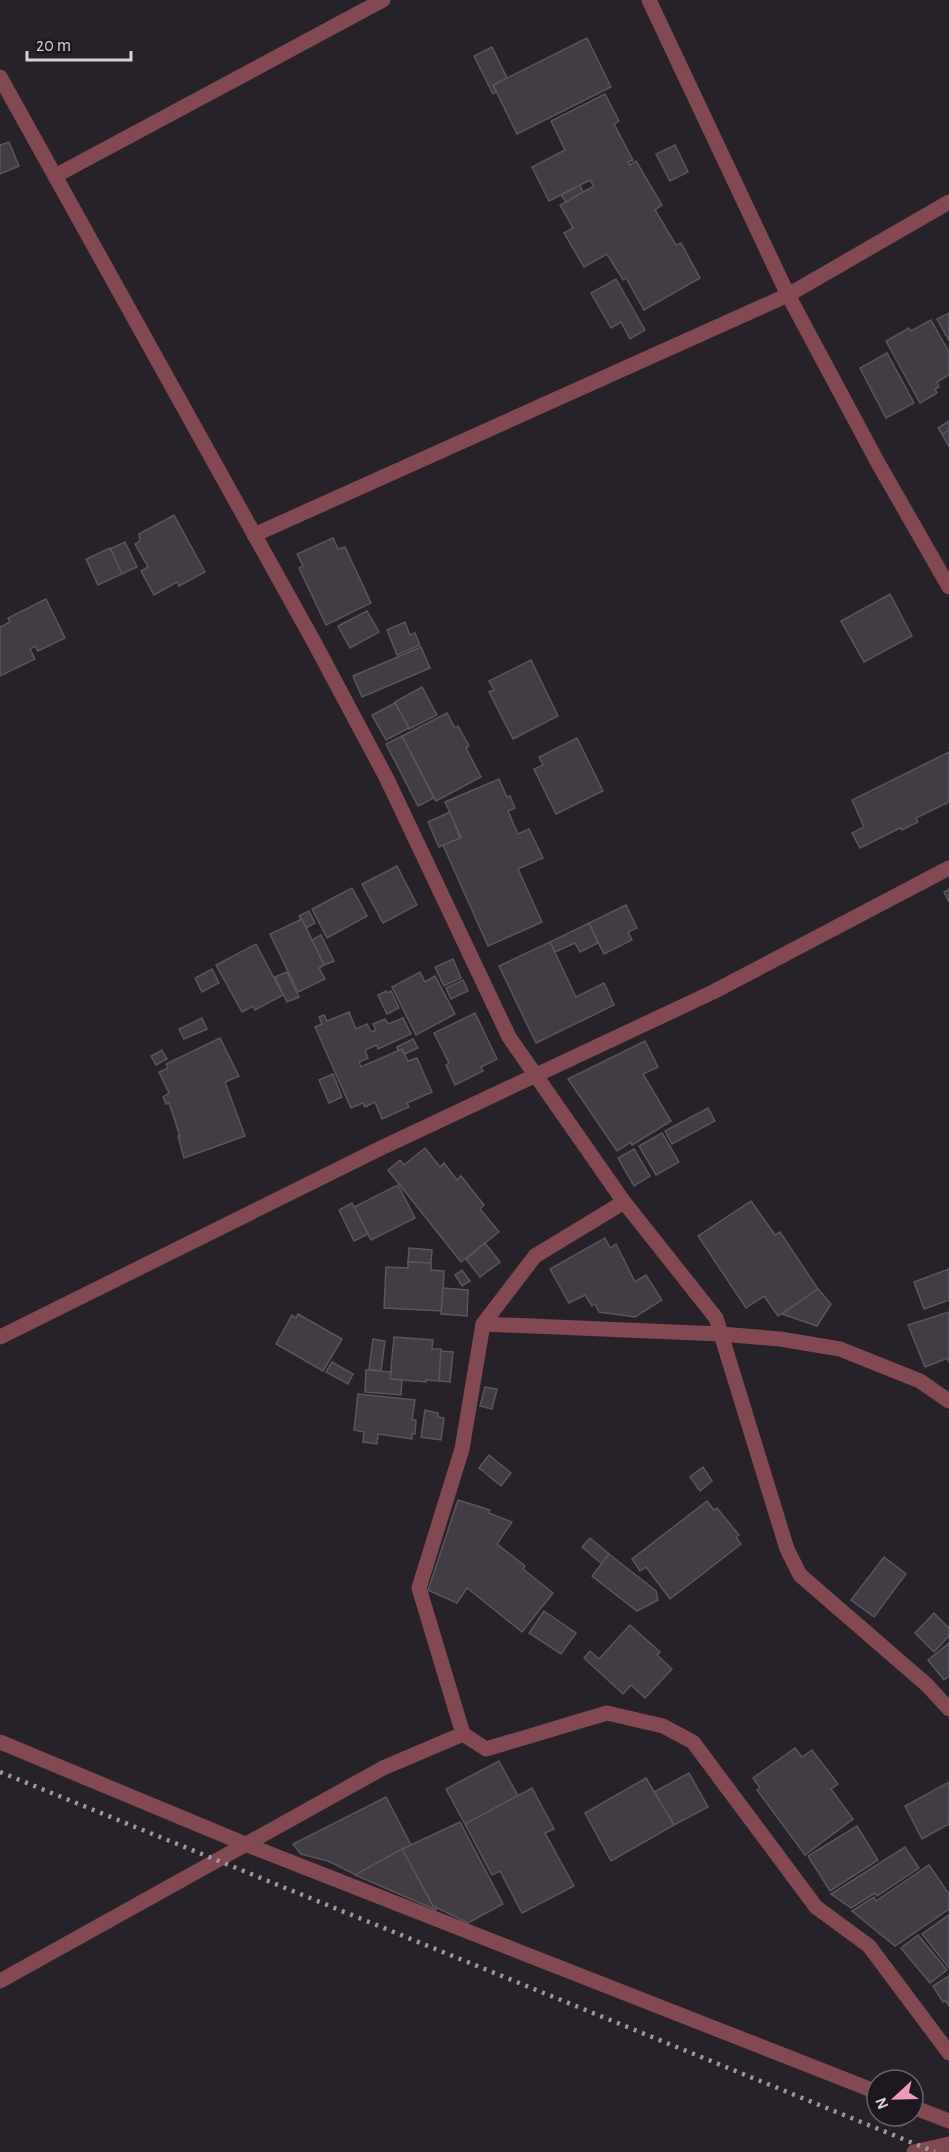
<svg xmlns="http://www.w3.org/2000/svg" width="949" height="2152" font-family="'Alegreya Sans',sans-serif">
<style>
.building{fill:#423c45;stroke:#5b545f;stroke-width:1.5}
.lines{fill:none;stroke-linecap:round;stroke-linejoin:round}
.minor{stroke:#834953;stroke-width:15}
.rail{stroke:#9c989f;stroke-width:4.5;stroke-dasharray:3 6;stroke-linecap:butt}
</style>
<rect width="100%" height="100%" fill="#27212a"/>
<g class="building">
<path d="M 587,38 L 611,87 L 517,134 L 493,85 Z"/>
<path d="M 492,47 L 507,78 L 493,85 L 496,92 L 493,94 L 474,56 Z"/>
<path d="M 605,94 L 619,121 L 614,124 L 633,160 L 628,162 L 630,165 L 636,161 L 662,205 L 655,210 L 676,245 L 681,243 L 700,278 L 644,310 L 626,278 L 623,280 L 607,254 L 584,267 L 564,233 L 573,228 L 560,205 L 594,186 L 590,180 L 549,201 L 532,167 L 565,150 L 551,121 Z"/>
<path d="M 9,142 L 19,166 L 0,174 L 0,145 Z"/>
<path d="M 675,145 L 688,172 L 670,181 L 656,154 Z"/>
<path d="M 580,185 L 583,192 L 566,202 L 561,195 Z"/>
<path d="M 616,279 L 645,330 L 630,339 L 621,322 L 611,328 L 591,293 Z"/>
<path d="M 949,313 L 949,341 L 937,319 Z"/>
<path d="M 931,320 L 949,352 L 949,375 L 937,382 L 939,387 L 935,389 L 937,393 L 920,403 L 886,341 L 909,328 L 911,331 Z"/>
<path d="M 887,353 L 914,403 L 886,418 L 860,368 Z"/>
<path d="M 949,421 L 949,430 L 942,434 L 938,428 Z"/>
<path d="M 949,430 L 949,447 L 942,434 Z"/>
<path d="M 174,515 L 205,572 L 179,586 L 177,582 L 154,595 L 141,571 L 148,567 L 135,544 L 140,541 L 139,534 Z"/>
<path d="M 333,538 L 338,549 L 345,547 L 371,603 L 326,625 L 299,568 L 303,566 L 297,554 Z"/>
<path d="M 125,542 L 137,567 L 122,574 L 110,549 Z"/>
<path d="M 110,548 L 122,574 L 98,585 L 86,559 Z"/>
<path d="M 890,594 L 912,636 L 864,662 L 841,621 Z"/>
<path d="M 46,599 L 65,638 L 38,651 L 35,646 L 30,649 L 35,659 L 0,676 L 0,627 L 10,622 L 8,618 Z"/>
<path d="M 367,611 L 379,632 L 350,648 L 338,626 Z"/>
<path d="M 405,622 L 410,635 L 415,633 L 420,645 L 397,655 L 387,630 Z"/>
<path d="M 421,647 L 430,668 L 362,697 L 353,676 Z"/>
<path d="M 531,660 L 558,716 L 513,739 L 489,692 L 494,690 L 489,681 Z"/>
<path d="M 422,687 L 437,715 L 409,729 L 395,702 Z"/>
<path d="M 395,703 L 409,728 L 386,740 L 372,715 Z"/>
<path d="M 447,713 L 455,728 L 458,726 L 469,746 L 466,748 L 481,777 L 436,801 L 402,736 Z"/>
<path d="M 402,736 L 434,798 L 418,806 L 386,744 Z"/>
<path d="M 577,738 L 603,791 L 556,814 L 534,769 L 543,765 L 539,757 Z"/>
<path d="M 949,752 L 949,802 L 916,818 L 918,822 L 902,830 L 900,828 L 860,848 L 852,833 L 864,827 L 852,800 Z"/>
<path d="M 499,779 L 507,797 L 510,796 L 515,808 L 508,811 L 518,834 L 529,829 L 543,858 L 518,869 L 542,922 L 488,946 L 443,845 L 461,837 L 445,802 Z"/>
<path d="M 450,812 L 460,838 L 439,847 L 428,822 Z"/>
<path d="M 397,866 L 417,905 L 383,923 L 362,884 Z"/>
<path d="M 352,888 L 367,916 L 327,938 L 312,909 Z"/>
<path d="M 949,889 L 949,902 L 944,892 Z"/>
<path d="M 626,905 L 637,928 L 628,932 L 632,940 L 604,954 L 589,923 Z"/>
<path d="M 309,911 L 315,923 L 306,928 L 299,916 Z"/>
<path d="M 302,919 L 324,965 L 319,968 L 325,979 L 298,992 L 270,934 Z"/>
<path d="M 589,923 L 598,943 L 580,952 L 575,943 L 555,952 L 550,942 Z"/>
<path d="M 321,935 L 334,961 L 324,965 L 312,940 Z"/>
<path d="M 550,942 L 576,997 L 604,983 L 614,1005 L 536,1043 L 499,966 Z"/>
<path d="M 256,944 L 283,995 L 255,1010 L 253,1006 L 242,1012 L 216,965 Z"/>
<path d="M 453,959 L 461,978 L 444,986 L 435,967 Z"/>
<path d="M 212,969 L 219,983 L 202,992 L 195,978 Z"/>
<path d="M 287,972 L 299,997 L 287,1002 L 275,977 Z"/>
<path d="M 420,972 L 425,982 L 435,976 L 455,1014 L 416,1035 L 392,987 Z"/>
<path d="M 463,980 L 468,991 L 451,999 L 446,988 Z"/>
<path d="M 386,991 L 387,993 L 391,991 L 399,1008 L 387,1014 L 378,995 Z"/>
<path d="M 349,1012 L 356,1029 L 367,1024 L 371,1032 L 376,1030 L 373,1024 L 385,1019 L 388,1024 L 403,1018 L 411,1034 L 378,1049 L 377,1045 L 365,1050 L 368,1058 L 359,1062 L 361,1067 L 402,1049 L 408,1061 L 417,1058 L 432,1092 L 407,1103 L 409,1107 L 382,1119 L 375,1102 L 365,1107 L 363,1103 L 351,1108 L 315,1027 L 322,1024 L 319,1017 L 324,1015 L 327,1021 Z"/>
<path d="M 475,1013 L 497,1059 L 481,1067 L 483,1071 L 455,1085 L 446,1065 L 449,1063 L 434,1033 Z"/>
<path d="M 202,1018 L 207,1029 L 184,1039 L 179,1029 Z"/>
<path d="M 220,1038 L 239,1076 L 225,1082 L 245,1136 L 184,1158 L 178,1136 L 180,1136 L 169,1103 L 166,1104 L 163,1097 L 169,1093 L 159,1072 L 168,1068 L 166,1064 Z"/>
<path d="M 413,1039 L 418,1048 L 405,1054 L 402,1049 L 398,1051 L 397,1047 Z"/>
<path d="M 645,1041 L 658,1067 L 643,1074 L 671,1121 L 632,1145 L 631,1142 L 617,1151 L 568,1079 Z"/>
<path d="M 162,1050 L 167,1059 L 156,1065 L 151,1056 Z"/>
<path d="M 333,1074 L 342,1097 L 329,1103 L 319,1080 Z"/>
<path d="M 708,1108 L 715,1121 L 672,1144 L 665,1131 Z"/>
<path d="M 662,1133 L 679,1162 L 656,1175 L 639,1146 Z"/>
<path d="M 425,1148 L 440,1167 L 444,1163 L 457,1180 L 461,1176 L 484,1205 L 480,1209 L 499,1232 L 461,1262 L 388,1170 L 400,1160 L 404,1165 Z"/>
<path d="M 634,1149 L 650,1176 L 634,1186 L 618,1158 Z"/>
<path d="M 398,1185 L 415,1218 L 371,1240 L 354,1207 Z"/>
<path d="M 751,1201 L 775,1235 L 780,1232 L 818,1289 L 778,1316 L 764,1296 L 746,1308 L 698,1236 Z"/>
<path d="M 352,1203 L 368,1234 L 354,1241 L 339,1210 Z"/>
<path d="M 605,1238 L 610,1248 L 616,1244 L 635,1282 L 646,1275 L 662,1300 L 635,1317 L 599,1312 L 595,1304 L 592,1306 L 585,1295 L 569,1303 L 550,1269 Z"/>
<path d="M 485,1243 L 500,1262 L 480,1277 L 466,1259 Z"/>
<path d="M 409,1248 L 432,1250 L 431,1263 L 408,1262 Z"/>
<path d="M 408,1262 L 431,1263 L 431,1270 L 444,1271 L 442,1311 L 384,1308 L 386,1267 L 408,1268 Z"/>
<path d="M 949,1269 L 949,1300 L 924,1309 L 914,1282 Z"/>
<path d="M 462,1270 L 470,1281 L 462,1286 L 455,1275 Z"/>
<path d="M 443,1288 L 468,1290 L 467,1316 L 441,1314 Z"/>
<path d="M 818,1289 L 831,1304 L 817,1326 L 782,1314 Z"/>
<path d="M 949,1312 L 949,1363 L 948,1358 L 925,1367 L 908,1325 Z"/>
<path d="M 298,1314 L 342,1339 L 323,1371 L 276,1344 L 292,1315 L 296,1318 Z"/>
<path d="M 394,1337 L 433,1340 L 432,1349 L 441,1349 L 439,1381 L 426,1380 L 426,1382 L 390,1379 Z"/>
<path d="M 373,1339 L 385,1341 L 381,1371 L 369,1369 Z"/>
<path d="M 441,1351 L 453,1352 L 450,1382 L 439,1381 Z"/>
<path d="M 332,1362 L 353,1374 L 348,1384 L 326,1372 Z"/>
<path d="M 366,1370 L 391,1372 L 390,1379 L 402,1380 L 401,1395 L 365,1392 Z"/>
<path d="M 485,1387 L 497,1389 L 492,1409 L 480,1406 Z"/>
<path d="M 358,1394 L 415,1400 L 412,1420 L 416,1420 L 415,1434 L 412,1434 L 412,1439 L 378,1434 L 377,1444 L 363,1442 L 364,1432 L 354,1430 Z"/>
<path d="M 425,1410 L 438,1413 L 438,1417 L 444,1418 L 441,1440 L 421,1437 Z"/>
<path d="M 489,1455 L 511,1473 L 501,1486 L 479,1468 Z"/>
<path d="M 703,1467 L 712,1481 L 700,1491 L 690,1477 Z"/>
<path d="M 458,1500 L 490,1510 L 489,1513 L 512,1522 L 497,1544 L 525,1566 L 523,1569 L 553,1593 L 522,1632 L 467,1588 L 457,1603 L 428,1590 Z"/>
<path d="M 707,1501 L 714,1510 L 717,1508 L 739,1535 L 736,1537 L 741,1544 L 670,1599 L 646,1567 L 640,1571 L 632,1559 Z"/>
<path d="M 590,1538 L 609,1554 L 602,1564 L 582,1547 Z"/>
<path d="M 609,1554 L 656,1591 L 658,1600 L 637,1611 L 592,1576 Z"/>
<path d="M 884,1557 L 906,1574 L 874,1617 L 851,1600 Z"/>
<path d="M 544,1611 L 576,1633 L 561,1654 L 529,1633 Z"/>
<path d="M 934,1613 L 949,1628 L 949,1636 L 934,1652 L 915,1633 Z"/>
<path d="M 630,1625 L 660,1652 L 657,1655 L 672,1669 L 645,1698 L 631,1685 L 623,1694 L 584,1658 L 590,1651 L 599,1659 Z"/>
<path d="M 949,1643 L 949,1676 L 944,1680 L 928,1660 Z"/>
<path d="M 795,1748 L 802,1757 L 812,1750 L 838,1784 L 831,1789 L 853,1819 L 805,1855 L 757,1790 L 760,1788 L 753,1778 Z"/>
<path d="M 499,1761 L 518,1796 L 465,1824 L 446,1789 Z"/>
<path d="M 689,1773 L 708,1807 L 674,1825 L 654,1792 Z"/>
<path d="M 646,1778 L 674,1825 L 611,1861 L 585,1813 Z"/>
<path d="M 949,1782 L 949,1824 L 922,1839 L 905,1806 Z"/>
<path d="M 532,1788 L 554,1829 L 545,1833 L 574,1886 L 522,1913 L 500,1871 L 492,1875 L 465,1824 Z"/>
<path d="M 386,1797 L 411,1845 L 356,1875 L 328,1861 L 301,1854 L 293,1844 Z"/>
<path d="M 460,1822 L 503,1904 L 468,1923 L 433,1906 L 402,1849 Z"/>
<path d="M 857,1826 L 878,1860 L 830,1891 L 808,1856 Z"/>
<path d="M 905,1847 L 919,1868 L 877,1896 L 875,1893 L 851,1908 L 831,1894 Z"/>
<path d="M 402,1849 L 433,1906 L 437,1908 L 436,1910 L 355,1875 Z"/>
<path d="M 929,1865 L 949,1894 L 949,1909 L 895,1946 L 852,1911 L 874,1897 L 876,1901 Z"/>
<path d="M 949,1915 L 949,1968 L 922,1934 Z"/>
<path d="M 918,1935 L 947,1970 L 930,1983 L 901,1948 Z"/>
<path d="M 949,1976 L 949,2006 L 946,2001 L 943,2002 L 933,1986 Z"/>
</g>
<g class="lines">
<g class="minor">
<path d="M 649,0 L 788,295 L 878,463 L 949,587"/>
<path d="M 0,77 L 314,642 L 387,779 L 509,1037 L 624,1202 L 716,1318 L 787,1549 L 800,1575 L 927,1685 L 949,1709"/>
<path d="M 55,176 L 383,0"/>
<path d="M 254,535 L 788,295 L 949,202"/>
<path d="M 483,1324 L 721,1334 L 780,1339 L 840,1349 L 920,1381 L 949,1401"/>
<path d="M 0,1337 L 381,1148 L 713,992 L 949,868"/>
<path d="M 463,1734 L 486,1749 L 607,1713 L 663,1726 L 693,1742 L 816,1907 L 869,1946 L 949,2053"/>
<path d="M 0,1742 L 245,1844 L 877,2092"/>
<path d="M 0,1981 L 383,1768 L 463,1734 L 419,1588 L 462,1449 L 483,1324 L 535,1256 L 624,1202"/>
<path d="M 913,2107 L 949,2121"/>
<path d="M 914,2152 L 949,2144"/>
</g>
<path class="rail" d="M 0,1772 L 935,2152"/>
</g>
<g transform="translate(895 2098) rotate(248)"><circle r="28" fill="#1d1720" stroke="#676169" stroke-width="1.5"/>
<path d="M0-4.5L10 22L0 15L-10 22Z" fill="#ef9ab7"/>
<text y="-9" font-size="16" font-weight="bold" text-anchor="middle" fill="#d5d1d7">N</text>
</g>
<path d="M27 51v9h104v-9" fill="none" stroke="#d5d1d7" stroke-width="3"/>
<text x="36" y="51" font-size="18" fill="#d5d1d7" stroke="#1d1720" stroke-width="4.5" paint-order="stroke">20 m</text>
</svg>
